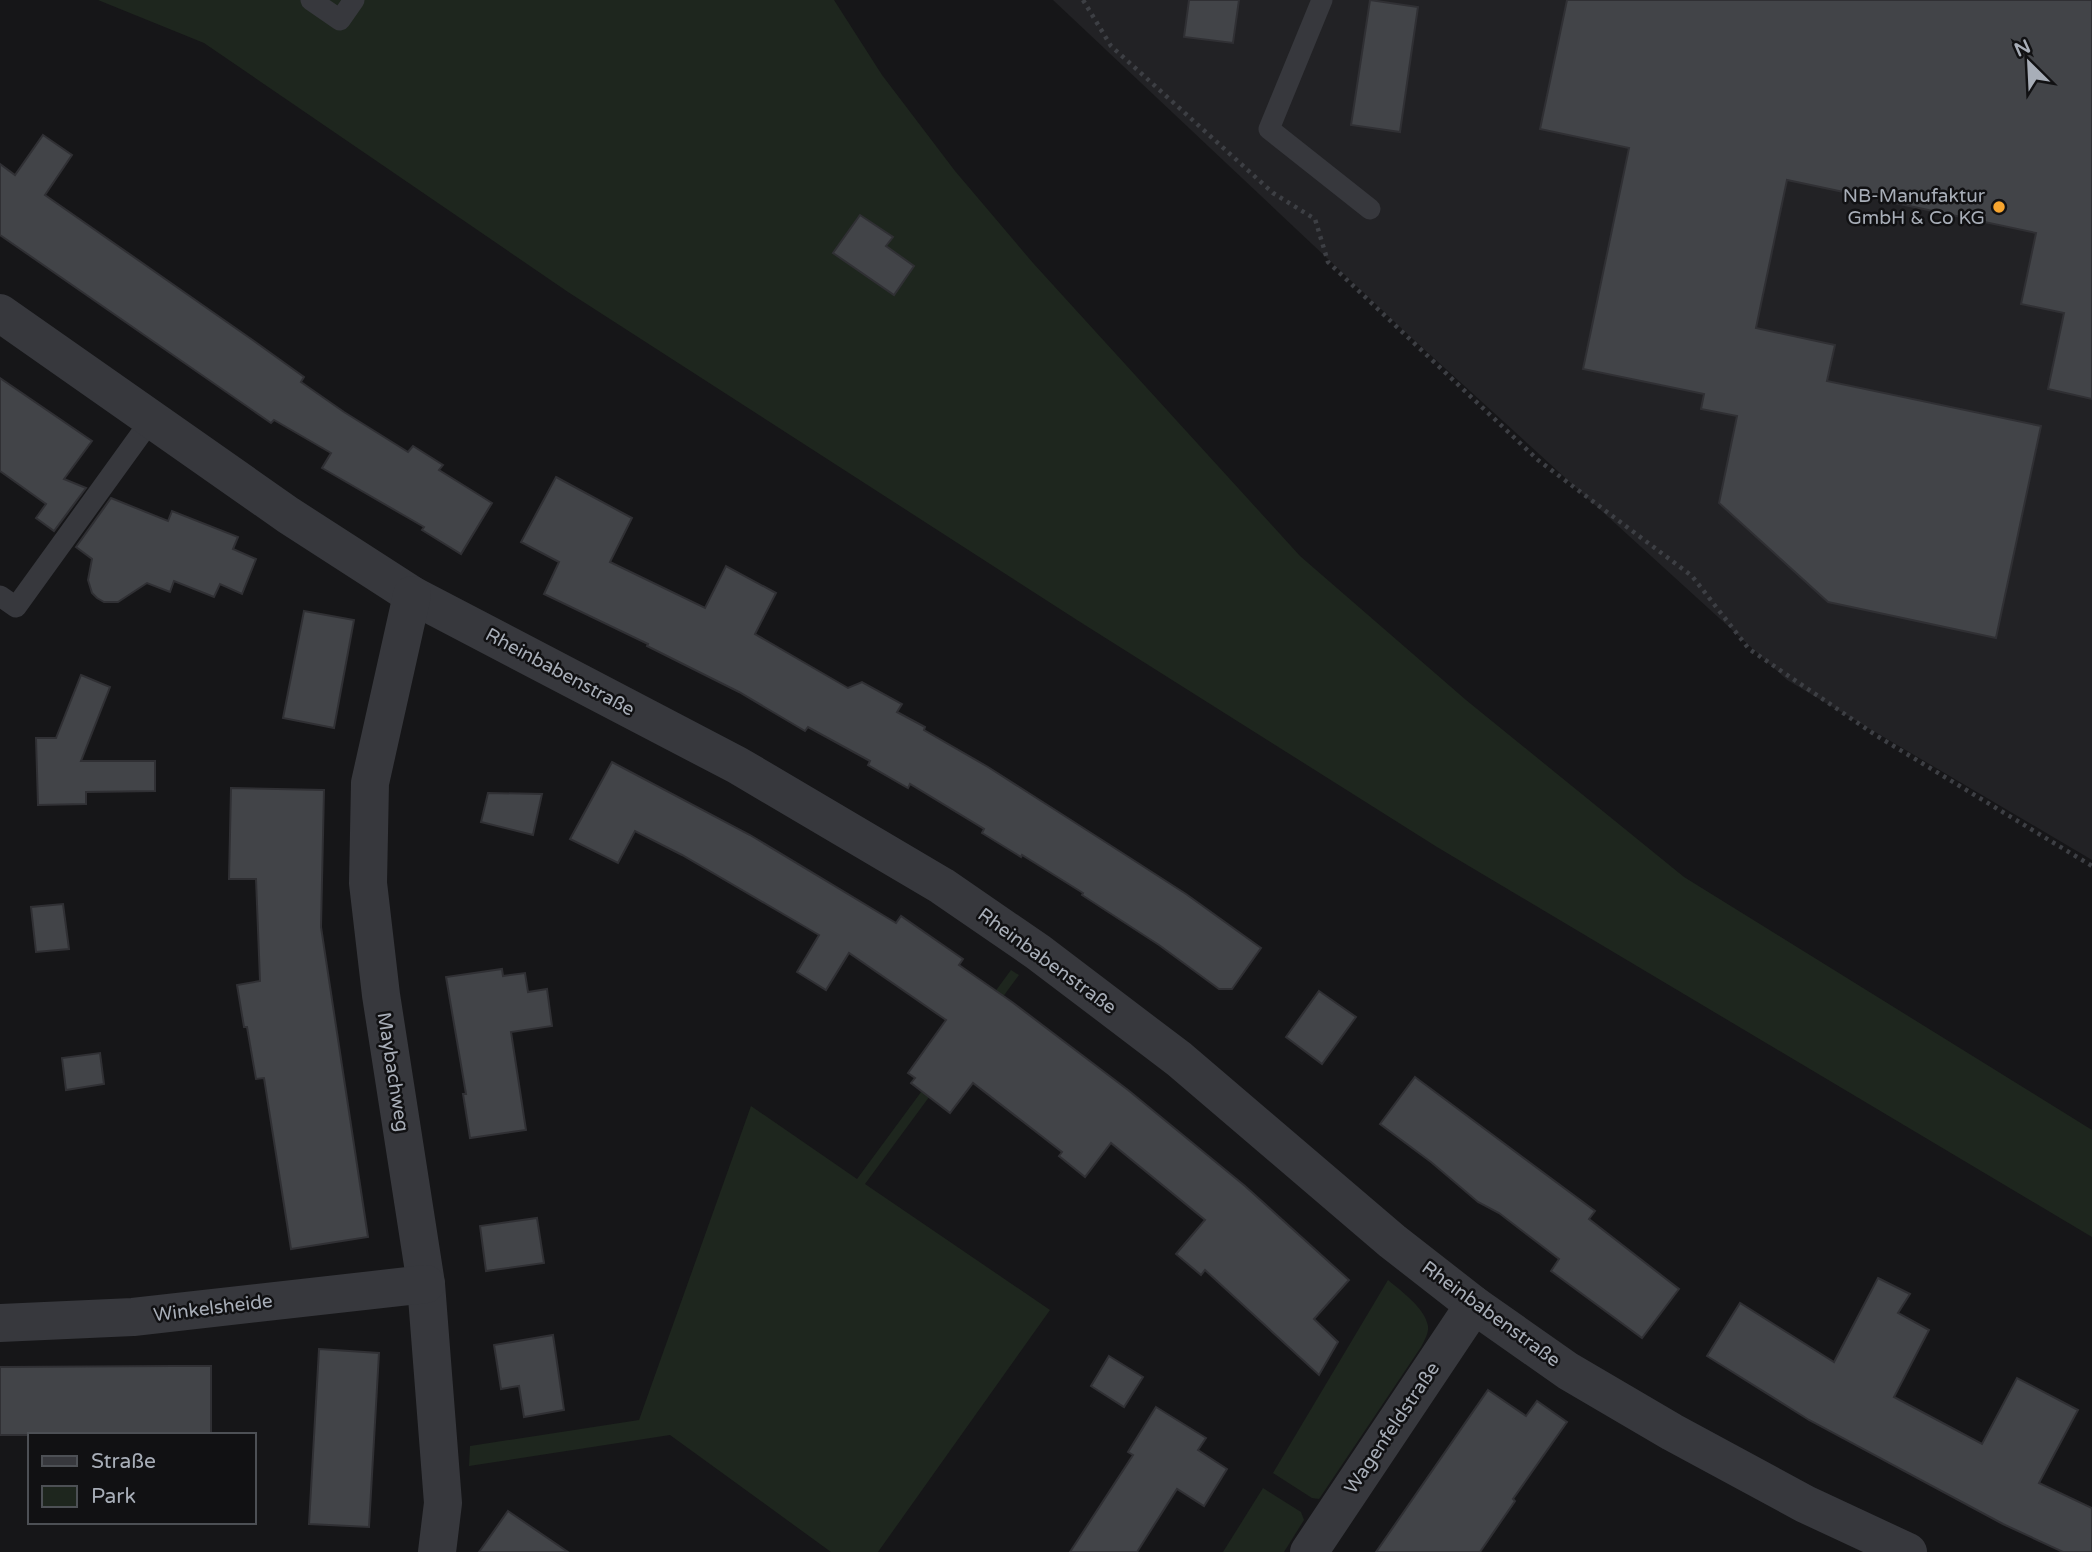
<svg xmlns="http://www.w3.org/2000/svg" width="2092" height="1552" font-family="'Varela Round',sans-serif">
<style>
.built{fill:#222225}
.green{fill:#1e261e}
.building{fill:#424448;stroke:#303034;stroke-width:2}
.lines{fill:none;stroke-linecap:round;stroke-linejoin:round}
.path{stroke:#3d3f44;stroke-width:4.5;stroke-dasharray:3.5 5;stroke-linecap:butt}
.lane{stroke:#37383d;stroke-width:21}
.street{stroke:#37383d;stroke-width:38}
.poi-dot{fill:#f7a52f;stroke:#111113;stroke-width:2.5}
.labels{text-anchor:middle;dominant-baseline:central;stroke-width:5;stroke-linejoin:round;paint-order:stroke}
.poi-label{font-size:19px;fill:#a8aeb8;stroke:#111113;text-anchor:end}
.street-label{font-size:19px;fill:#a8aeb8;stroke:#111113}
</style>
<rect width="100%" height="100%" fill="#161618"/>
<path class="built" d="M 1053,0 L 2092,0 L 2092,860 L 1787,680 L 1414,340 Z"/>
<g class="green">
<path d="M 98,0 L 834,0 L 882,75 L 955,171 L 1033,263 L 1300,556 L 1466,700 L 1684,877 L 2092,1130 L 2092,1237 L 1437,847 L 1077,620 L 568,292 L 204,43 Z"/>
<path d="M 1011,970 L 1019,975 L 865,1184 L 1050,1310 L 878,1552 L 831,1552 L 670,1435 L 469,1466 L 470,1446 L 639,1420 L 751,1106 L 857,1179 Z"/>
<path d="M 1388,1280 C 1401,1291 1425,1308 1428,1326 C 1429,1333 1424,1341 1421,1347 L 1319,1499 L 1312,1498 L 1273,1473 Z"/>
<path d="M 1263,1488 L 1301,1512 L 1304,1520 L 1284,1552 L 1223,1552 Z"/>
</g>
<g class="building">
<path d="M 1189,0 L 1239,0 L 1233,43 L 1184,37 Z"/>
<path d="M 1370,0 L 1418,7 L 1400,132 L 1351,125 Z"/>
<path d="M 1567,0 L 2092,0 L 2092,399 L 2048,389 L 2064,313 L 2021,304 L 2036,233 L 1787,180 L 1756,328 L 1835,345 L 1827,381 L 2041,426 L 1996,638 L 1828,602 L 1719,503 L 1737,416 L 1701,409 L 1704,394 L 1583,369 L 1629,148 L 1540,129 Z"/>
<path d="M 43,135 L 72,155 L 45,195 L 254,341 L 304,377 L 301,382 L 344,412 L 408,452 L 413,446 L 443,465 L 439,470 L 492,503 L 461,554 L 422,530 L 424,527 L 322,468 L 331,453 L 274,420 L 271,423 L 0,235 L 0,164 L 15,175 Z"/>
<path d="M 860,215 L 893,237 L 886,246 L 914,266 L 894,295 L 833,253 Z"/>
<path d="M 0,378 L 92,441 L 64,479 L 86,488 L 54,531 L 36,518 L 46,504 L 0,471 Z"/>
<path d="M 556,477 L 632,518 L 610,562 L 705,608 L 726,566 L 776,593 L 755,634 L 848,688 L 862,682 L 902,704 L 897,712 L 925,727 L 924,730 L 988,767 L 1113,847 L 1186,894 L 1261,948 L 1232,989 L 1219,989 L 1159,945 L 1082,895 L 1083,893 L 1022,855 L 1021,857 L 982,833 L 984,829 L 910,784 L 908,788 L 868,765 L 870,761 L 808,727 L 805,731 L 739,692 L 647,646 L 648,644 L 544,594 L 559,562 L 521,542 Z"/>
<path d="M 111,498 L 168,521 L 172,511 L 238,537 L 233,549 L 256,559 L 242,594 L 220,584 L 214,597 L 174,581 L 170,592 L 147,583 L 118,602 L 104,602 L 97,598 L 92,593 L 88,580 L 92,559 L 76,547 Z"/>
<path d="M 304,611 L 354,620 L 334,728 L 283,718 Z"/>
<path d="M 81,675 L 110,687 L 81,761 L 155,761 L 155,791 L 86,792 L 86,804 L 38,805 L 36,738 L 56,738 Z"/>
<path d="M 612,762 L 750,835 L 896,923 L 901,916 L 963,959 L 959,965 L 1012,1002 L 1128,1090 L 1245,1186 L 1349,1280 L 1314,1319 L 1338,1342 L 1319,1375 L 1205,1270 L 1201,1275 L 1176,1254 L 1205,1220 L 1111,1143 L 1085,1177 L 1059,1156 L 1062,1152 L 973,1083 L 950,1113 L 911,1083 L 915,1078 L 908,1073 L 946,1020 L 849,953 L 826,990 L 797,972 L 819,935 L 682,855 L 635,831 L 618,863 L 570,839 Z"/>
<path d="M 231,788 L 324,790 L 321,927 L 368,1237 L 291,1249 L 264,1078 L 256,1079 L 247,1027 L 244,1027 L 237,985 L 260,981 L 256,879 L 229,879 Z"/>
<path d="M 488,793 L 542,794 L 533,835 L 481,822 Z"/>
<path d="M 63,904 L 69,949 L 36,952 L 31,907 Z"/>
<path d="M 502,969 L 503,976 L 525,973 L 528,992 L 547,989 L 552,1026 L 511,1032 L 526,1130 L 470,1138 L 463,1094 L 466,1094 L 446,977 Z"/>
<path d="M 1319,991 L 1356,1017 L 1322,1064 L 1286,1037 Z"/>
<path d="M 100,1053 L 104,1084 L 66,1090 L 62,1058 Z"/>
<path d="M 1415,1077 L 1595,1211 L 1589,1219 L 1679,1289 L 1642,1338 L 1551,1271 L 1559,1259 L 1499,1213 L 1478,1202 L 1431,1162 L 1380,1124 Z"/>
<path d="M 537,1218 L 544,1263 L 486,1271 L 480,1226 Z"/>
<path d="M 1878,1278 L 1910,1294 L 1898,1313 L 1929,1330 L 1894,1397 L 1982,1444 L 2017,1378 L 2078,1410 L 2039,1483 L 2092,1508 L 2092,1552 L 2063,1552 L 2003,1524 L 1809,1420 L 1707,1356 L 1740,1303 L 1834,1362 Z"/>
<path d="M 553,1335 L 564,1410 L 524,1417 L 519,1386 L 501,1389 L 494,1345 Z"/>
<path d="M 319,1349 L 379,1353 L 369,1527 L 309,1524 Z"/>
<path d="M 1109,1356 L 1143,1377 L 1124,1407 L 1091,1386 Z"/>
<path d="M 173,1366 L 211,1366 L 211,1435 L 0,1435 L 0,1367 Z"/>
<path d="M 1488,1390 L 1526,1416 L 1537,1401 L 1567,1422 L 1513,1499 L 1515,1501 L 1480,1552 L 1376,1552 Z"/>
<path d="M 1156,1407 L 1206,1438 L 1198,1450 L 1227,1469 L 1204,1506 L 1177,1489 L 1137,1552 L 1070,1552 L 1133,1455 L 1128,1452 Z"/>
<path d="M 508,1511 L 568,1552 L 479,1552 Z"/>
</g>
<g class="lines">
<path class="path" d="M 1083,0 L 1111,46 L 1273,193 L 1315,219 L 1328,262 L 1538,460 L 1692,576 L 1749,649 L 1877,736 L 2092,866"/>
<g class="lane">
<path d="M 311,0 L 340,20 L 354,0"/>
<path d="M 1322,0 L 1269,129 L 1370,209"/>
<path d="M 0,596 L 16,607 L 151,420"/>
</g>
<g class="street">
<path d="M 0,313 L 288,515 L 412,595 L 737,765 L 942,886 L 1038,952 L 1179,1059 L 1392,1241 L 1474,1305 L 1568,1371 L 1672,1432 L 1805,1504 L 1908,1552"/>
<path d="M 412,595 L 370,783 L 368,883 L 381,995 L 426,1284 L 443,1503 L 437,1552"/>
<path d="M 0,1323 L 133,1317 L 426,1284"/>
<path d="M 1309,1552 L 1474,1305"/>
</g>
</g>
<circle class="poi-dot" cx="1999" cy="207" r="7"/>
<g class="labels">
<g class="poi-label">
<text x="1985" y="196">NB-Manufaktur<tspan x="1985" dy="22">GmbH &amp; Co KG</tspan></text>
</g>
<g class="street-label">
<text transform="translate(560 672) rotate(28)">Rheinbabenstraße</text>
<text transform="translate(1047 961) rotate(36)">Rheinbabenstraße</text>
<text transform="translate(393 1072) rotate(81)">Maybachweg</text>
<text transform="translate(213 1308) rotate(-7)">Winkelsheide</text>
<text transform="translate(1491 1314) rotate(36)">Rheinbabenstraße</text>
<text transform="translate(1392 1428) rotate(-56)">Wagenfeldstraße</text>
</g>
</g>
<rect x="28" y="1433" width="228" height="91" fill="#111113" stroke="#4d5055" stroke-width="2"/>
<rect x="42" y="1456" width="35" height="10" fill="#37383d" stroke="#4d5055" stroke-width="2"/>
<text x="91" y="1468" font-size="21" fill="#a8aeb8">Straße</text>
<rect x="42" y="1486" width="35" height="21" fill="#1e261e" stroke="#4d5055" stroke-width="2"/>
<text x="91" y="1503" font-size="21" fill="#a8aeb8">Park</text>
<g transform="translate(2029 63) rotate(336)" stroke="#111113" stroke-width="5" paint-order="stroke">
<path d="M0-5L12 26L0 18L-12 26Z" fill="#a8aeb8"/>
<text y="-10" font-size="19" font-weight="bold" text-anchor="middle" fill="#a8aeb8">N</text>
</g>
</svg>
